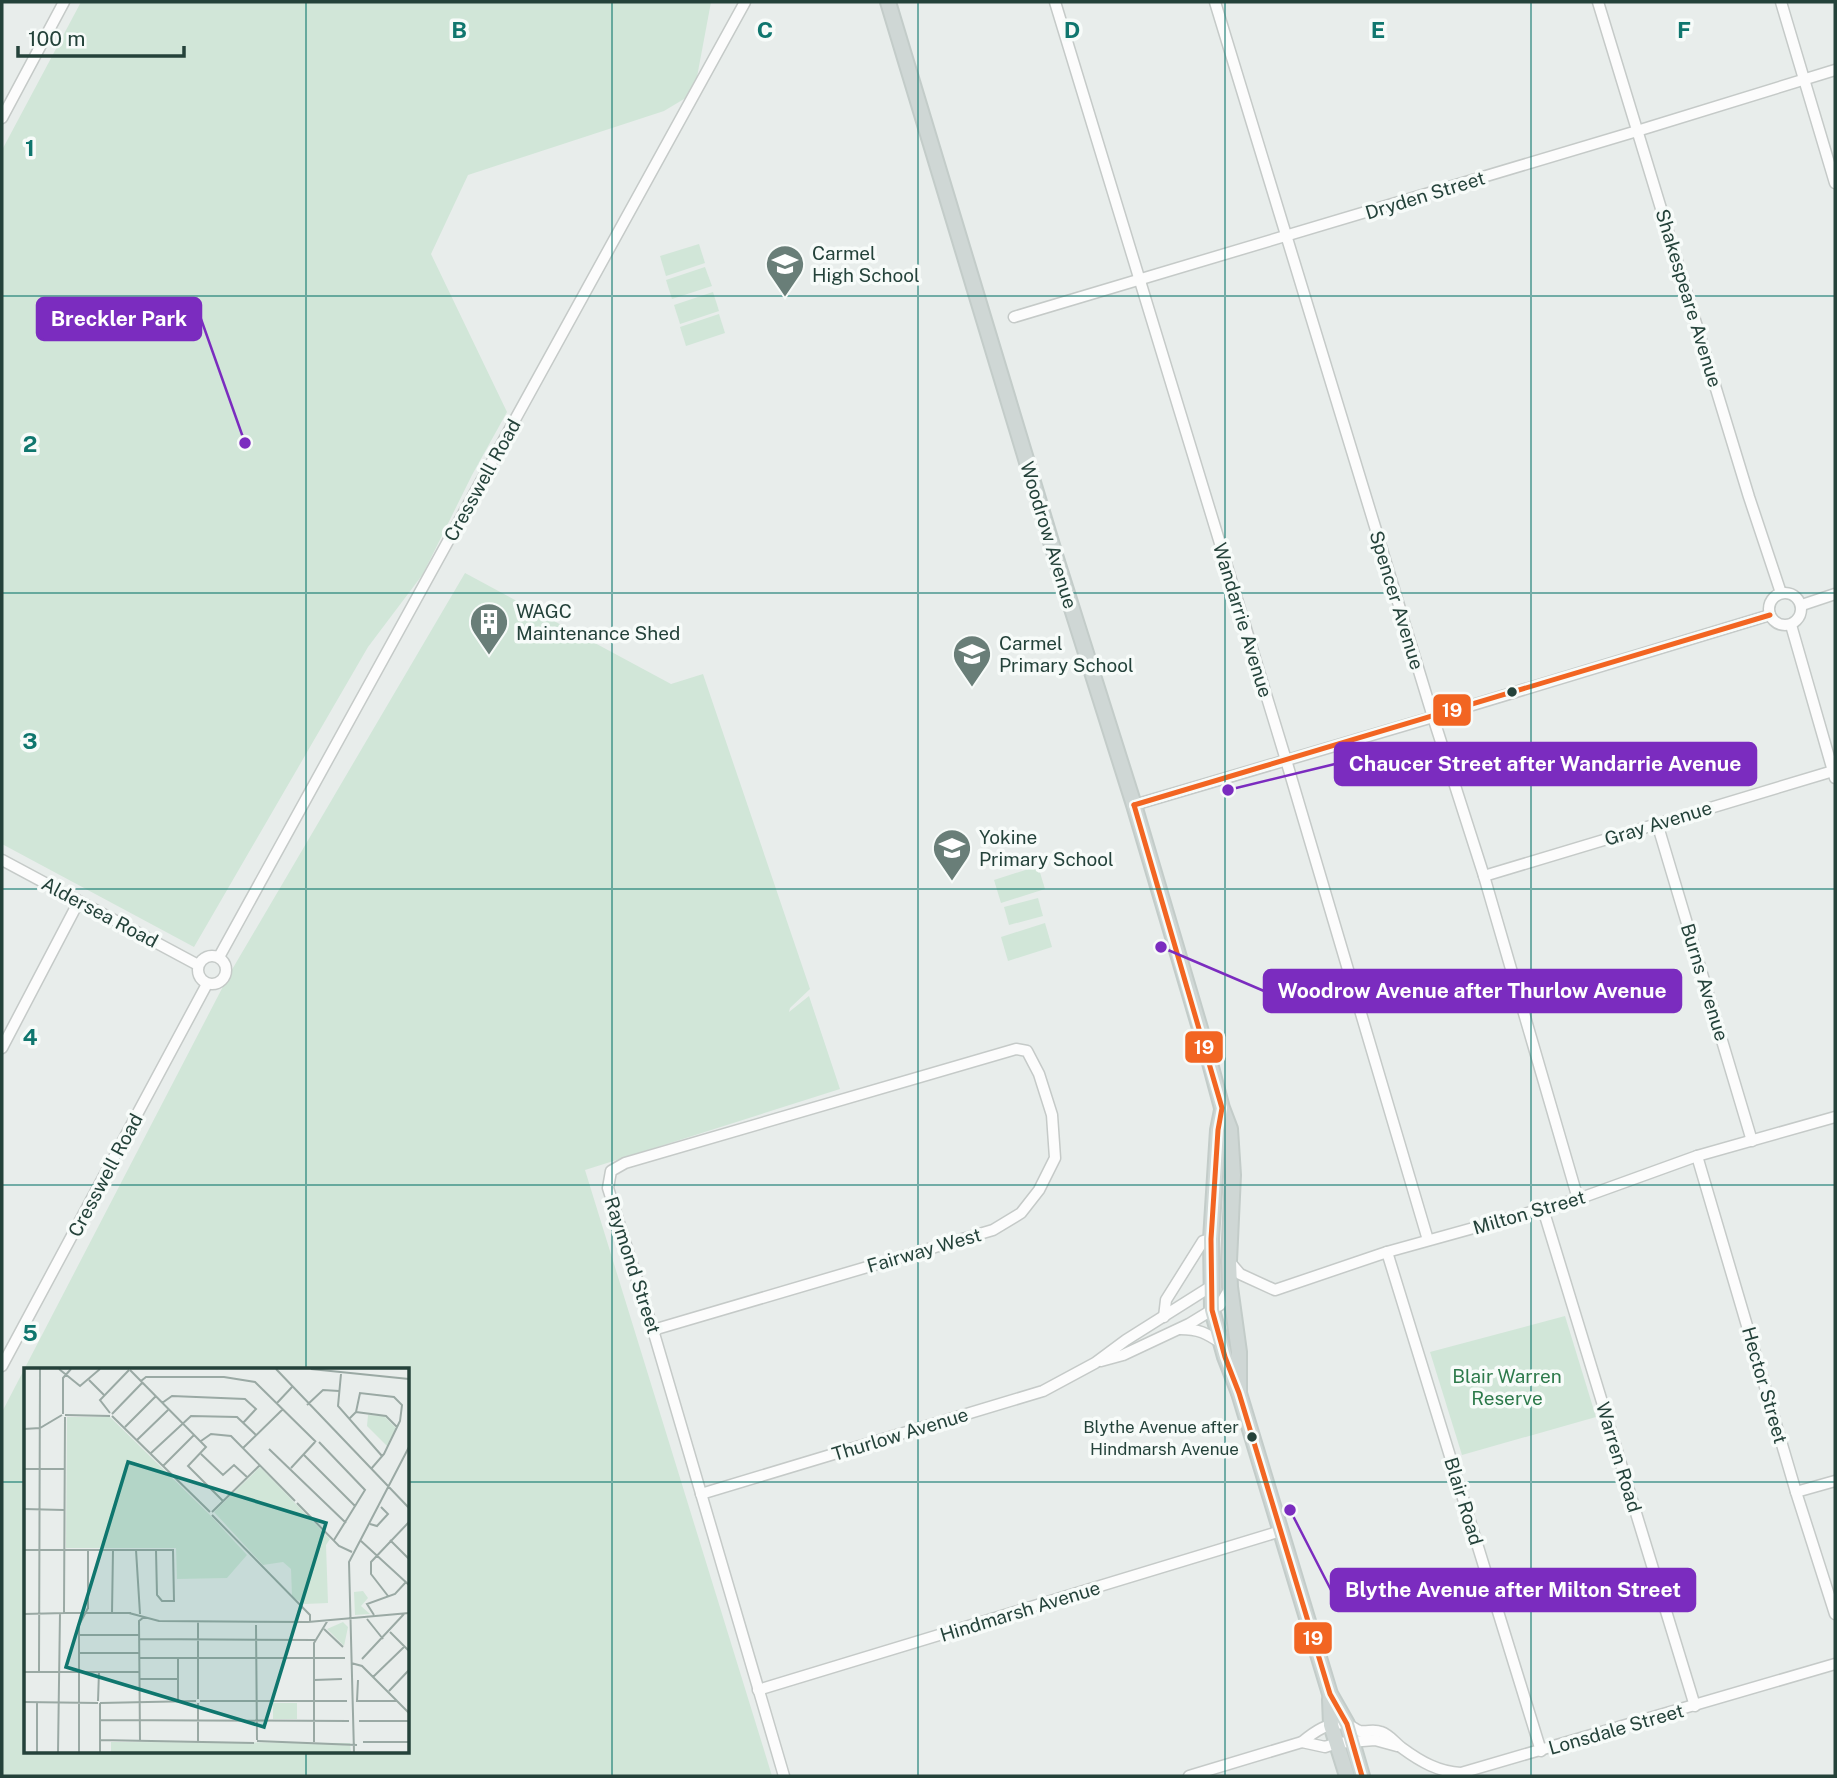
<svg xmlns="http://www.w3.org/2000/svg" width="1837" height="1778" viewBox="0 0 1837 1778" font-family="'Public Sans',sans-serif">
<rect width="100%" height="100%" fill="#e8edeb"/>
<!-- green -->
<g fill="#d1e6d8" fill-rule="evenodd">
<path d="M81,2H711L694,93L664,111L468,175L431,254L507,412L472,475L423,574L368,647L194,947L2,844V150Z"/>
<path d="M699,244L705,263L666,276L660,256Z"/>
<path d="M705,267L712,286L672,299L666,280Z"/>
<path d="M713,292L719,311L680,324L674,305Z"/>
<path d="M719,314L725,333L686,346L680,327Z"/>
<path d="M465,573L671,684L703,674L810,989L790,1008L789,1012L809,996L840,1089L585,1170L772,1776H2V1412L230,973ZM26,1370H408V1752H26Z"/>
<path d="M1038,866L1045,889L1001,903L994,880Z"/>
<path d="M1038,898L1043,916L1009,925L1004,907Z"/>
<path d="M1045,923L1052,947L1008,961L1001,937Z"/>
<path d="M1565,1316L1596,1417L1462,1455L1430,1352Z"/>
</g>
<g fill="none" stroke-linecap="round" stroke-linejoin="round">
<!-- street casing -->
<g stroke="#c5cac8" stroke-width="13">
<g id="street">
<path d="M1055,2L1286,760L1428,1240"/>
<path d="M1215,2L1433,717L1484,876L1578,1199"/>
<path d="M1598,2L1749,497L1781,593"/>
<path d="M1781,2L1835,183"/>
<path d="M2,118L64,2"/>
<path d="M1014,317L1637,131L1835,70"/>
<circle cx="1785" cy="609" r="16"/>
<path d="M1802,605L1835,594"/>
<path d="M1791,625L1835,778"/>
<path d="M1134,805L1433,717L1770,615"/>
<path d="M1657,823L1752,1141"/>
<path d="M2,860L198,965"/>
<path d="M1484,876L1833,771"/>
<circle cx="212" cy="970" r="14"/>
<path d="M219,957L745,2"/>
<path d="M2,1048L79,901"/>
<path d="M1697,1156L1796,1492L1835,1614"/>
<path d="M1543,1209L1695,1706"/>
<path d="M1387,1252L1541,1751"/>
<path d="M1229,1261L1240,1274L1275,1290L1387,1252L1578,1199L1697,1156L1835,1117"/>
<path d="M1164,1317L1166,1300L1203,1241L1211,1239"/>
<path d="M1180,1329C1199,1329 1206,1333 1221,1343"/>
<path d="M653,1330L993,1230L1021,1213L1039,1190L1055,1158L1052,1115L1039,1074L1027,1051L1016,1049L625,1163L611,1171L608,1188L653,1330L784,1776"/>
<path d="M1101,1361L1123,1355L1189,1324L1220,1305L1230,1288"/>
<path d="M2,1366L207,984"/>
<path d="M1796,1492L1835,1481"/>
<path d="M701,1494L1043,1391L1095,1363L1126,1340L1210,1287"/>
<path d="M758,1690L1281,1531"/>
<path d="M1302,1742L1325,1747L1337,1743L1375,1740L1397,1746"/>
<path d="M1189,1776L1302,1742C1314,1732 1329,1721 1346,1724C1351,1725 1355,1730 1360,1731C1368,1732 1374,1729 1381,1732C1390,1735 1395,1743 1402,1748C1421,1762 1439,1772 1461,1773L1835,1664"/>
</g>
</g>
<!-- primary casing -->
<g stroke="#c3ccc9" stroke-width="18">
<g id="primary">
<path d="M888,2L1055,555L1134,805L1207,1052L1222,1108L1230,1129L1233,1175L1229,1261L1230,1287L1239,1352V1393"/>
<path d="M1222,1110L1218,1130L1211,1239L1212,1310L1225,1357L1239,1393L1330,1694L1347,1724L1362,1776"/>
<path d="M1330,1699L1331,1725L1347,1776"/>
</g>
</g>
<!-- street -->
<use href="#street" stroke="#fcfcfc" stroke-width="10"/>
<!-- primary -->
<use href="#primary" stroke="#cfd7d5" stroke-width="14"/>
<!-- bus-1 casing -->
<g stroke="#f7fbf9" stroke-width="10">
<g id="bus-1">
<path d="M1134,805L1222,1108L1218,1130L1211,1239L1212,1310L1225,1357L1239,1393L1330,1694L1347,1724L1362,1776"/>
<path d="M1134,805L1770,615"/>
</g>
</g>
<!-- bus-1 -->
<use href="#bus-1" stroke="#f26522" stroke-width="5"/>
</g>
<!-- grid -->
<path fill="none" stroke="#0f766e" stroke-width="2" stroke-opacity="0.55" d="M306,2V1370M612,2V1776M918,2V1776M1225,2V1776M1531,2V1776M2,296H1835M2,593H1835M2,889H1835M2,1185H1835M2,1482H26M408,1482H1835M306,1752V1776"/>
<!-- icons -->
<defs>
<g id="school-pin" transform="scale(2.0125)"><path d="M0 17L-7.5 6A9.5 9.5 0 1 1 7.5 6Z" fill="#697e78" stroke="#f7fbf9"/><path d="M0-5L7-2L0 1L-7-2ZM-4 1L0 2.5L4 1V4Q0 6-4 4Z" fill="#fff"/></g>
<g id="building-pin" transform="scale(2.0125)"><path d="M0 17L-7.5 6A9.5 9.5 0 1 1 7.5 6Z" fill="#697e78" stroke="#f7fbf9"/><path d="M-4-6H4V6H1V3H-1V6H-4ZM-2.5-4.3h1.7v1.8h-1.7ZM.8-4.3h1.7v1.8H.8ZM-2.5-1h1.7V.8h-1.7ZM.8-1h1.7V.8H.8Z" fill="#fff"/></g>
</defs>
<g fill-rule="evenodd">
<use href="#school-pin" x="785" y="264"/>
<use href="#building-pin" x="489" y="622"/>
<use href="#school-pin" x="972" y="654"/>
<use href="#school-pin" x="952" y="848"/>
</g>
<!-- markers -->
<g fill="#24423a" stroke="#f7fbf9" stroke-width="2.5">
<circle cx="1512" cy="692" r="6"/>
<circle cx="1252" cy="1437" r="6"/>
</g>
<g text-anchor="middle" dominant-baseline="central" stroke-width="7" stroke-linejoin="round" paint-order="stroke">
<!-- bus labels -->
<g font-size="17" fill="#24423a" stroke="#f7fbf9" text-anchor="end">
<text x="1239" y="1427">Blythe Avenue after<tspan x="1239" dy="22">Hindmarsh Avenue</tspan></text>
</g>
<!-- street labels -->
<g font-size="19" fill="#24423a" stroke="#f7fbf9">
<text transform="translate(1425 195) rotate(-17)">Dryden Street</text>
<text transform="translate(1689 298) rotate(73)">Shakespeare Avenue</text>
<text transform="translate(482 480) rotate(-61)">Cresswell Road</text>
<text transform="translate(1049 535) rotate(73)">Woodrow Avenue</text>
<text transform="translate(1397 600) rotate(73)">Spencer Avenue</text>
<text transform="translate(1243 620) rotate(73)">Wandarrie Avenue</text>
<text transform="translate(1658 823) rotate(-17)">Gray Avenue</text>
<text transform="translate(100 912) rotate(28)">Aldersea Road</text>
<text transform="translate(1705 982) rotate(73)">Burns Avenue</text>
<text transform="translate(105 1175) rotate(-62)">Cresswell Road</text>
<text transform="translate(1529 1212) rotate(-16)">Milton Street</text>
<text transform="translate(924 1250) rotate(-16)">Fairway West</text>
<text transform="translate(633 1265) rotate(72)">Raymond Street</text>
<text transform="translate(1765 1385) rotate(74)">Hector Street</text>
<text transform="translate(900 1434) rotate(-17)">Thurlow Avenue</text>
<text transform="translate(1619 1457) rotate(73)">Warren Road</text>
<text transform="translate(1464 1501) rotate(73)">Blair Road</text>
<text transform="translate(1020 1611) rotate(-17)">Hindmarsh Avenue</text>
<text transform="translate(1616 1729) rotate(-16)">Lonsdale Street</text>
</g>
<!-- poi labels -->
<g font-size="19" fill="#24423a" stroke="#f7fbf9" text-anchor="start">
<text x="812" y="253">Carmel<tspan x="812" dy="22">High School</tspan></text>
<text x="516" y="611">WAGC<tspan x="516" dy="22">Maintenance Shed</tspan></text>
<text x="999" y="643">Carmel<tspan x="999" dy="22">Primary School</tspan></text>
<text x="979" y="837">Yokine<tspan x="979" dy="22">Primary School</tspan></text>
</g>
<!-- park labels -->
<g font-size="19" fill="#2d7a4b" stroke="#f7fbf9">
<text x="1507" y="1376">Blair Warren<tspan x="1507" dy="22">Reserve</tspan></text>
</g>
</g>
<!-- overview -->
<g transform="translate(24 1368)">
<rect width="385" height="385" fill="#e8edeb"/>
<path d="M344,47L360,48L372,60L363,78L343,58ZM43,49H86L186,147L223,187L203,210L153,211L152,180H42ZM236,99L306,171L302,177L304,235L281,236L268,229L267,201L259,194L239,197L190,144ZM339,223L344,230L337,238L346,246L331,247L330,224ZM319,254L324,259L320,278L303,261ZM249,335H273V351H249ZM87,374L326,375L327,384H87Z" fill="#d1e6d8"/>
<path fill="none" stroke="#9aa9a4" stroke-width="2" d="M35,1L56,18L76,1M252,1L385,140M287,1L385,11M106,2L182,79L164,98L199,133M317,6L314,38L358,88M65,12L80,27M117,13L122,9H200L231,14L292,74M138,35L148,28L221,31L232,41L219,55M253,35L268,19M283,37L299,22L315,23M332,44L362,48L373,59M86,45L76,32L105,2M39,46V10L47,1M88,46L118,15M41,47L86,48M88,48L186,144M326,50L332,44L336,25L370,29L378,37L376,53L360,86L347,101M101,59L132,28M0,61L16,60L38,47M113,72L144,42M177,73L187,66L207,68L271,133M295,74L341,122L310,172M219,80L259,41M245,81L322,155M127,85L167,48L213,49L232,67M177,86L199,107L210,97L223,109M280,87L331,138M139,98L170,67M267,100L291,74M0,101H40M273,135L315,178L328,184M0,141L40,142M188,144L236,97M188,147L286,247V254M346,156L353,158L364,146L357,139M366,172L385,191M337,173L385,217M0,182H149L150,233H138L133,227L132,182M64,182V241M112,182L116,246M364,228L347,206V194L385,154M40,245L41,49M40,245H107M88,245L89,182M105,245L135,253L284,254L385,245M0,246L41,245M350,247L343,236L371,226L382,214M343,251L359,271M232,257L233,372M300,261L319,279M366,264L385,283M55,267H116M116,271L291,272M55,285H115M115,290H321M338,291L380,246M327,295L338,298L385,345M0,304H116M15,304L16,1M349,309L380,279M116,311H154M290,312L318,311M334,312L333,333H372M365,323L385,302M174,331V254M74,333L75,304M154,333V290M176,333H323M0,334L74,335M13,334V384M76,335L172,333M76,335V384M174,335V373M76,352L325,353M335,353H385M76,372L230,375M116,373L115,253L120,249M233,373L333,377M290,374V275L304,252M339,374H385M34,384L36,245M55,384V257L64,240M330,384L325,194L385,79"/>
<path fill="#0f766e" fill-opacity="0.15" stroke="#0f766e" stroke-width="3.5" d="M104,94L302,155L240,359L42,299Z"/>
<rect width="385" height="385" fill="none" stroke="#24423a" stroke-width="3.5"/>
</g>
<g font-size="23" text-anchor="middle" font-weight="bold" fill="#0f766e" stroke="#f7fbf9" stroke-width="7" stroke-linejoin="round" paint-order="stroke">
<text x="459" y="38">B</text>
<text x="765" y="38">C</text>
<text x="1072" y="38">D</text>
<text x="1378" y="38">E</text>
<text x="1684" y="38">F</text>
<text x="30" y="156">1</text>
<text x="30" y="452">2</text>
<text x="30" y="749">3</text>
<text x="30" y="1045">4</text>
<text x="30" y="1341">5</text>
</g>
<!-- callouts -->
<path fill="none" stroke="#7b2cbf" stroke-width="2.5" d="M245 443L201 319M1228 790L1335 764M1161 947L1264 991M1290 1510L1331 1590"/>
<g fill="#7b2cbf" stroke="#f7fbf9" stroke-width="2.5">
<circle cx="245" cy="443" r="7"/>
<circle cx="1228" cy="790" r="7"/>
<circle cx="1161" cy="947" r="7"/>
<circle cx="1290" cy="1510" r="7"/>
</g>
<g fill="#7b2cbf" stroke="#7b2cbf" stroke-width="2.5">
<rect x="37" y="298" width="164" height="42" rx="7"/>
<rect x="1335" y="743" width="421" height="42" rx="7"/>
<rect x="1264" y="970" width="417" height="42" rx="7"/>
<rect x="1331" y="1569" width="364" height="42" rx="7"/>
</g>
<g font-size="21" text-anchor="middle" font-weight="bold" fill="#fff">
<text x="119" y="326">Breckler Park</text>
<text x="1545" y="771">Chaucer Street after Wandarrie Avenue</text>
<text x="1472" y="998">Woodrow Avenue after Thurlow Avenue</text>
<text x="1513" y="1597">Blythe Avenue after Milton Street</text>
</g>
<g stroke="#f7fbf9" stroke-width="2.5">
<rect x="1432" y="693" width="40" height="34" rx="7" fill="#f26522"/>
<rect x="1184" y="1030" width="40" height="34" rx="7" fill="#f26522"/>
<rect x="1293" y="1621" width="40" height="34" rx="7" fill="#f26522"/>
</g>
<g font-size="19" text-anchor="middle" font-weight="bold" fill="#fff">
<text x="1452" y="717">19</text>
<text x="1204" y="1054">19</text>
<text x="1313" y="1645">19</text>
</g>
<!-- border -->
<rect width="1837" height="1778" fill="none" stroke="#24423a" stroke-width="7"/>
<!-- scale -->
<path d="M18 46v10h166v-10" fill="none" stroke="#24423a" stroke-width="3.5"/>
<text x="28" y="46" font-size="21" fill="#24423a" stroke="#f7fbf9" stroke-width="5" paint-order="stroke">100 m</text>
</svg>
